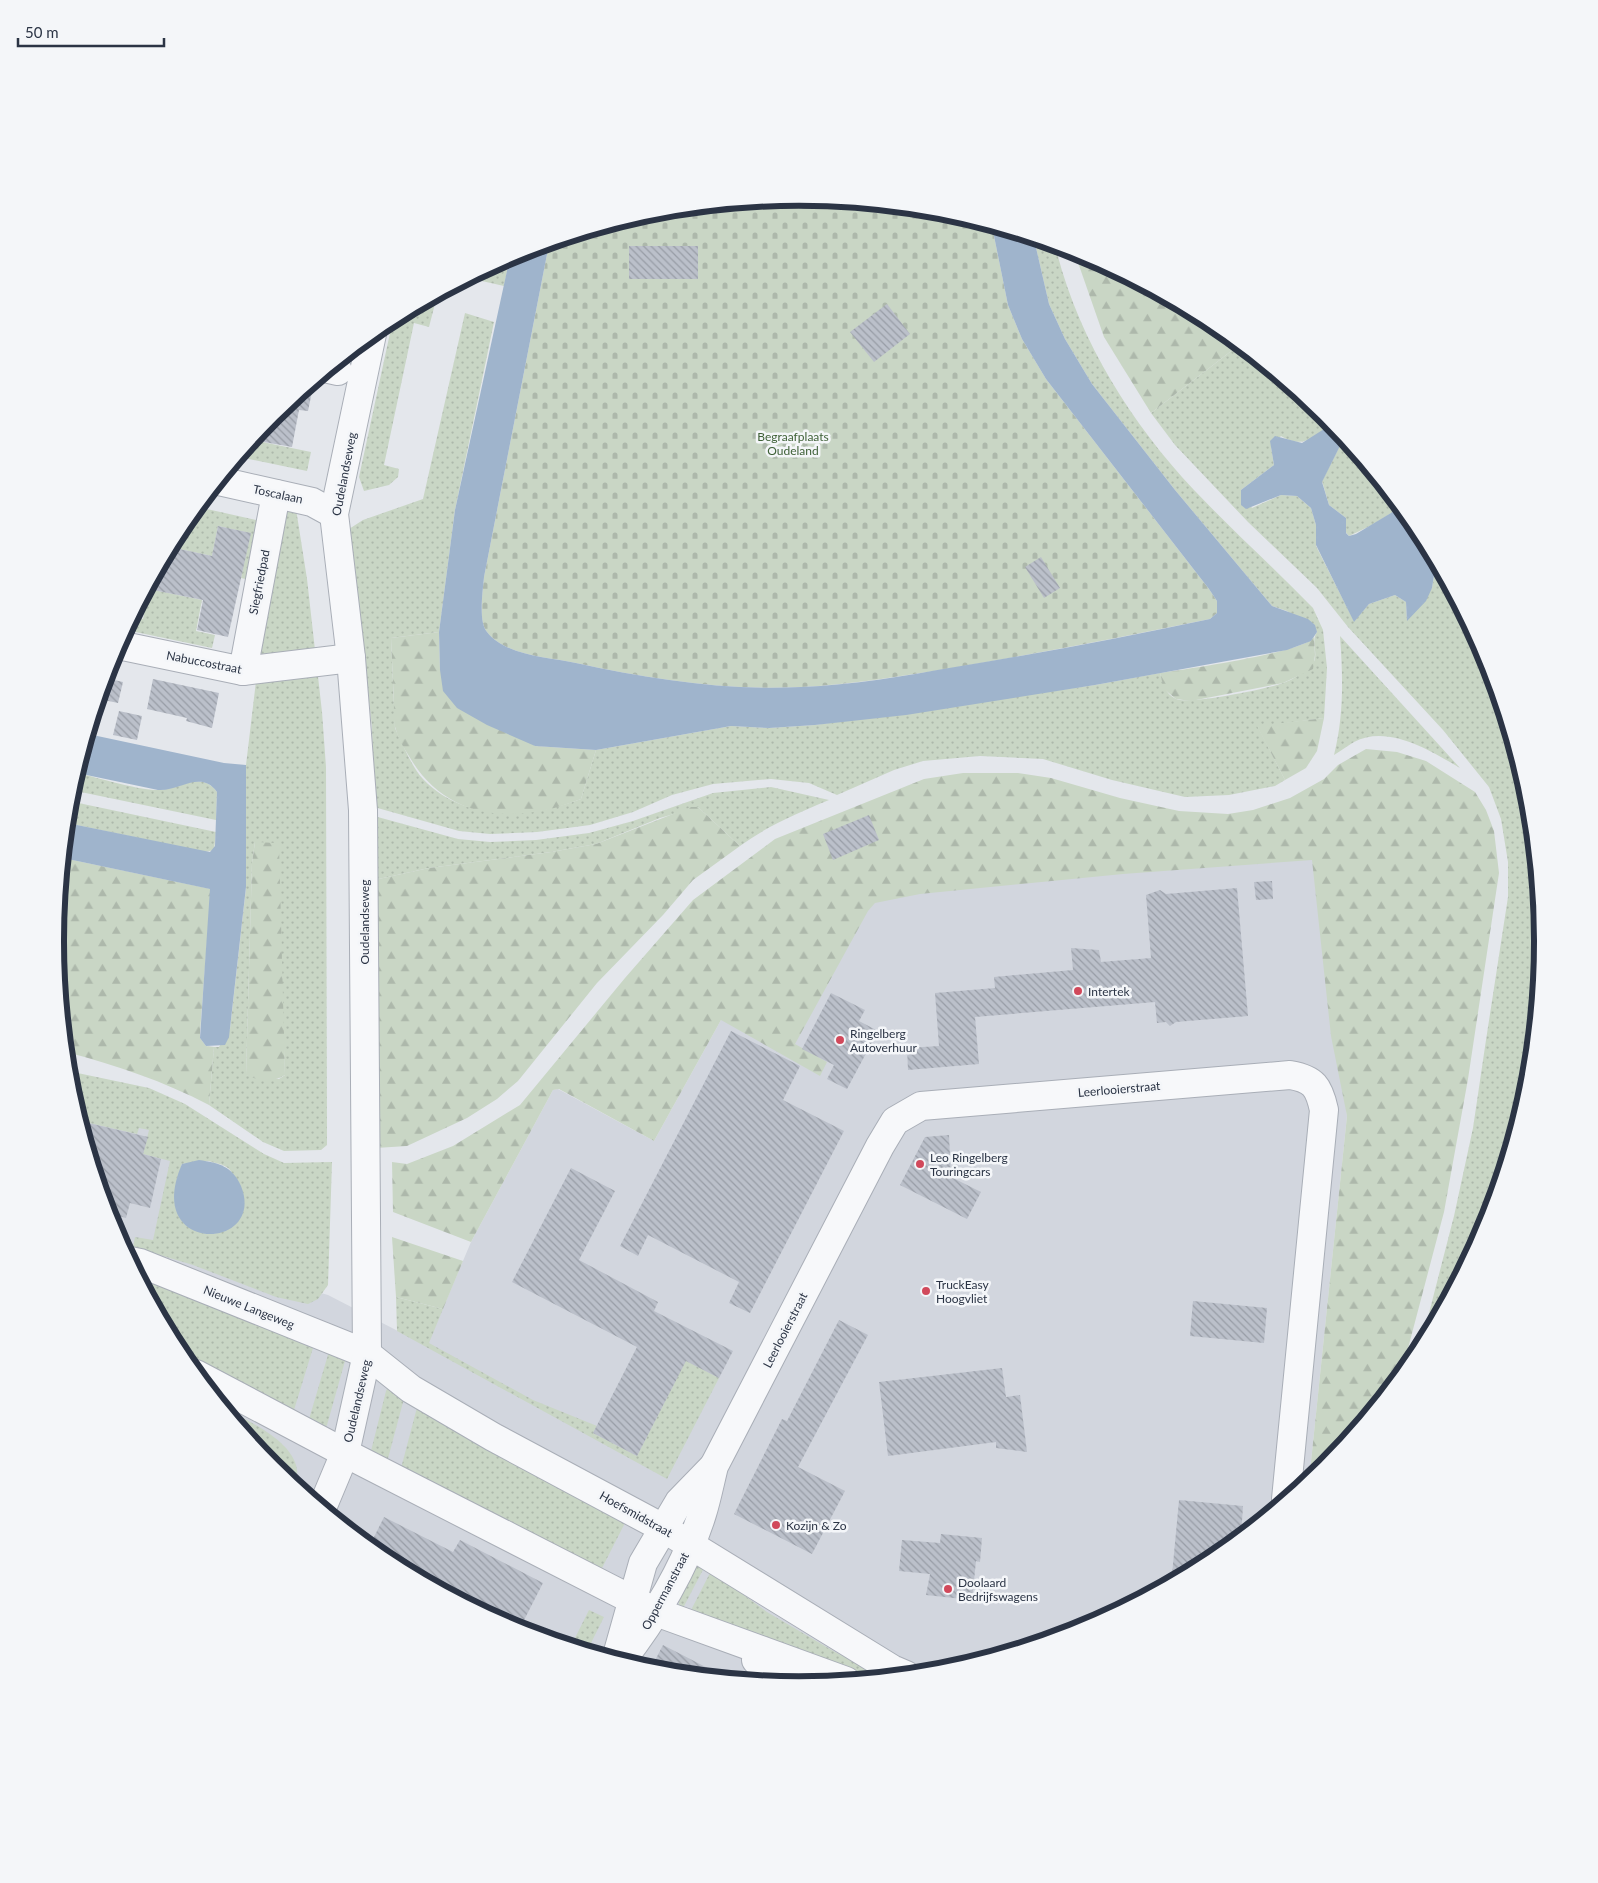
<svg xmlns="http://www.w3.org/2000/svg" width="1598" height="1883" viewBox="0 0 1598 1883" font-family="Lato,sans-serif">
<defs>
<pattern id="grass-dots" width="8" height="8" patternUnits="userSpaceOnUse" patternTransform="scale(1.25)"><rect width="8" height="8" fill="#c9d6c5"/><path d="M2 2h.1M6 6h.1" fill="none" stroke="#adb8ab" stroke-width="1.8" stroke-linecap="round"/></pattern>
<pattern id="forest-firs" width="22" height="20" patternUnits="userSpaceOnUse" patternTransform="scale(1.25)"><rect width="22" height="20" fill="#c9d6c5"/><path d="M5 1l3.5 6h-7zM16 11l3.5 6h-7z" fill="#adb8ab"/></pattern>
<pattern id="cemetery-stones" width="16" height="16" patternUnits="userSpaceOnUse" patternTransform="scale(1.25)"><rect width="16" height="16" fill="#c9d6c5"/><path d="M2 7V4a2 2 0 0 1 4 0v3zM10 15v-3a2 2 0 0 1 4 0v3z" fill="#adb8ab"/></pattern>
<pattern id="building-back-hatch" width="6" height="6" patternUnits="userSpaceOnUse" patternTransform="scale(1.25)"><rect width="6" height="6" fill="#bbc0ca"/><path d="M-1 5l2 2M0 0l6 6M5-1l2 2" fill="none" stroke="#989da6"/></pattern>
</defs>
<rect width="100%" height="100%" fill="#e4e7ec"/>
<!-- built -->
<path fill="#d2d6de" d="M1314,858L1347,1116L1309,1481L1212,1560L1083,1629L944,1671L799,1685L654,1671L514,1629L385,1560L273,1467L180,1355L112,1226L71,1093L150,1119L181,1148L160,1248L328,1295L427,1346L471,1242L553,1090L558,1089L654,1141L721,1020L867,901L970,881Z"/>
<!-- grass -->
<g fill="url(#grass-dots)" fill-rule="evenodd">
<path d="M1034,239L1055,245C1077,337 1130,422 1194,490C1233,531 1274,568 1313,608L1323,630L1327,668L1324,718L1258,727L1285,780L1275,786L1229,795L1185,797L1112,780L1043,759L980,756L923,761L894,770L837,795L809,783L771,779L713,784L672,795L633,812L590,825L537,832L490,834L459,831L374,807L372,727L349,529L363,520L423,499L465,313L494,322L455,510L439,632L391,638L395,728L398,735C405,749 412,767 423,779C464,822 529,819 581,799L596,750L731,726L769,728L815,725L1095,685L1160,673C1163,683 1165,694 1176,699C1188,705 1267,689 1283,683C1290,681 1307,671 1312,665C1320,655 1310,642 1317,632L1287,611L1272,606L1175,490L1092,384L1065,339L1049,304Z"/>
<path d="M510,257L504,286L473,279V276Z"/>
<path d="M437,296L429,327L414,323L384,465L399,469L398,477L389,485L364,491L359,477L393,319Z"/>
<path d="M1239,345L1325,416L1332,424C1312,438 1304,449 1281,436L1271,447L1274,465L1241,490L1252,508L1281,495L1297,496L1311,508L1316,525V546L1354,621L1369,604L1395,595L1406,602L1407,620L1432,588L1436,563L1486,657L1529,797L1543,942L1529,1087L1486,1226L1419,1352L1454,1216L1473,1128L1486,1040L1508,897V862L1501,819L1489,787L1443,730L1348,627L1317,588L1248,522L1175,445L1151,413Z"/>
<path d="M1344,438L1401,507L1372,525L1349,536L1344,530L1346,518L1329,505L1322,481Z"/>
<path d="M253,440L311,452L307,471L239,457Z"/>
<path d="M277,505L296,509L307,579L322,712L326,767L327,1145L321,1150L284,1151L263,1142L209,1105L214,1047H219L230,1029L246,888V765ZM255,842L284,1049L285,1075L279,1079L246,1075L252,863Z"/>
<path d="M198,507L265,522L254,581L241,578L250,533L218,526L212,556L170,547L181,528Z"/>
<path d="M149,589L202,600L196,631L215,635L212,648L126,630L133,617L143,619Z"/>
<path d="M1340,636L1460,768C1431,751 1388,724 1354,742C1347,746 1341,751 1334,755C1344,715 1343,677 1340,636Z"/>
<path d="M77,773C100,778 133,789 156,790C178,791 201,769 217,792L216,820L71,790Z"/>
<path d="M771,787L829,800C798,813 767,826 740,846L698,807L660,818L596,844L551,852L429,868L374,880V816L458,839L490,842L536,840L589,833L633,821L713,793Z"/>
<path d="M69,801L216,832L214,850L205,852L67,823Z"/>
<path d="M68,1071L149,1088L185,1104L264,1154L284,1163L332,1162L328,1285L318,1299L308,1304L276,1297L193,1265L133,1247L135,1237L153,1240L170,1161L143,1154L149,1130L139,1128L137,1134L80,1121L69,1086ZM209,1161C214,1163 223,1164 228,1168C231,1170 234,1177 236,1181C255,1209 237,1234 206,1234L175,1190L182,1164Z"/>
<path d="M138,1275L313,1348L294,1410L287,1408L286,1414L185,1360Z"/>
<path d="M396,1297L443,1309L429,1343L533,1400L597,1426L593,1433L637,1456L676,1380L664,1349L719,1378L667,1479L397,1331Z"/>
<path d="M330,1348L343,1358L345,1361L327,1425L324,1429L307,1426Z"/>
<path d="M388,1387L406,1391L386,1466L371,1451L386,1391Z"/>
<path d="M419,1400L628,1517L598,1576L400,1472Z"/>
<path d="M224,1408C246,1420 288,1438 296,1465C298,1472 297,1481 298,1488L273,1467L255,1446L258,1440L254,1435L239,1427Z"/>
<path d="M701,1564L705,1566L682,1610L679,1607C677,1595 690,1569 701,1564Z"/>
<path d="M711,1571L767,1612L835,1652L885,1677L866,1679L689,1614Z"/>
<path d="M589,1610L604,1617L587,1651L571,1646Z"/>
</g>
<!-- forest -->
<g fill="url(#forest-firs)">
<path d="M1074,251L1084,254L1213,323L1239,345L1151,413L1104,337Z"/>
<path d="M439,632L440,670L535,746L596,750L581,799C519,824 450,822 412,761C406,751 399,741 396,730C393,722 394,712 394,703C393,682 392,660 391,638Z"/>
<path d="M1314,637L1315,655L1313,669L1283,683L1191,701L1176,699L1164,689L1160,673C1186,669 1303,653 1314,637Z"/>
<path d="M1324,718L1317,751L1306,768L1285,780L1257,726Z"/>
<path d="M1366,749L1397,752L1426,761L1475,792L1486,810L1494,831L1499,873L1468,1079L1444,1212L1401,1375L1325,1468L1309,1481L1347,1116L1331,1036L1312,860L1123,874L920,894L875,903L868,911L795,1044L827,1062L820,1076L721,1020L654,1141L559,1089L553,1090L471,1242L393,1212L392,1162L407,1164L453,1146L520,1105L625,978L693,900L775,839L924,779L963,773H1018L1051,778L1120,798L1179,811L1228,814L1253,810L1290,798L1324,779L1338,765Z"/>
<path d="M691,807H698L740,846L693,880L663,915L597,983L518,1081L497,1099L467,1118L407,1146L376,1148L374,880L429,868L551,852L596,844Z"/>
<path d="M255,842L276,843L279,846L285,1075C272,1083 259,1081 246,1075L252,863Z"/>
<path d="M63,858L211,889L200,1032V1038L206,1046L214,1047L209,1105C163,1081 116,1065 66,1052L55,941Z"/>
<path d="M392,1237L463,1261L443,1309L396,1297Z"/>
</g>
<!-- cemetery -->
<path fill="url(#cemetery-stones)" d="M799,198L944,212L992,226L1008,305L1022,339L1046,379L1209,589L1217,601V613L1210,619C1123,637 1035,654 947,669C899,676 850,685 801,687C725,691 650,679 576,663C548,657 506,656 487,632C478,622 483,590 484,577L549,244L654,212Z"/>
<!-- water -->
<g fill="#9fb4cc">
<path d="M992,226L1034,239L1049,304L1065,339L1092,384L1175,490L1272,606L1308,619L1315,625L1317,632L1311,641L1287,650L1095,685L906,715L815,725L769,728L731,726L596,750L535,746L487,725L457,708L443,691L440,670L439,632L455,510L510,257L549,244L484,577C483,590 478,622 487,632C506,656 548,657 576,663C650,679 725,691 801,687C853,685 904,676 955,667C1041,653 1126,637 1210,619L1217,613V601L1209,589L1046,379L1022,339L1008,305Z"/>
<path d="M1332,424L1344,438L1322,482L1329,505L1346,518V533L1349,536L1356,534L1401,507L1418,528L1436,563L1432,588L1426,601L1407,621L1406,602L1395,595L1369,604L1354,622L1316,545V525L1311,508L1297,496L1281,495L1246,509L1241,505V490L1274,465L1270,441L1275,436L1302,443Z"/>
<path d="M88,734L224,763L246,765V887L229,1037L225,1045L206,1046L200,1038L210,889L63,858L67,823L210,852L215,846L217,792C201,769 178,792 158,790L77,773Z"/>
<path d="M199,1160C219,1163 232,1166 241,1186C267,1251 142,1256 182,1164Z"/>
</g>
<!-- building -->
<g fill="url(#building-back-hatch)">
<rect x="629" y="246" width="69" height="33"/>
<path d="M887,304L910,334L874,362L850,332Z"/>
<path d="M314,382L308,411L299,410L292,447L253,440L273,415Z"/>
<path d="M218,526L251,533L228,637L197,630L203,600L148,589L170,547L212,556Z"/>
<path d="M1041,557L1060,588L1044,598L1025,567Z"/>
<path d="M105,678L123,682L118,703L99,699Z"/>
<path d="M153,679L219,693L212,728L186,721L187,718L147,709Z"/>
<path d="M119,711L142,716L137,740L113,735Z"/>
<path d="M869,815L879,840L833,860L823,834Z"/>
<path d="M1272,881L1273,899L1256,900L1254,882Z"/>
<path d="M1237,888L1248,1016L1176,1022L1170,1026L1166,1022L1157,1023L1155,1002L975,1017L979,1064L908,1070L907,1048L939,1046L935,993L995,988L994,977L1073,970L1071,948L1099,950L1101,962L1151,958L1146,895L1160,890L1166,894Z"/>
<path d="M831,993L865,1010L859,1021L878,1031L847,1089L827,1079L834,1065L802,1049Z"/>
<path d="M731,1031L800,1066L783,1100L844,1131L750,1313L729,1303L739,1282L648,1235L638,1256L620,1246Z"/>
<path d="M80,1121L148,1137L143,1154L161,1159L150,1208L130,1203L126,1218L108,1213Z"/>
<path d="M949,1135L951,1177L981,1192L967,1219L900,1185L925,1137Z"/>
<path d="M571,1168L615,1191L579,1260L658,1302L654,1311L733,1351L719,1378L686,1361L637,1456L593,1433L637,1347L512,1282Z"/>
<path d="M1193,1301L1267,1308L1264,1343L1190,1336Z"/>
<path d="M839,1320L868,1335L798,1467L845,1491L812,1554L734,1514L782,1419L787,1421Z"/>
<path d="M1002,1368L1006,1397L1020,1395L1027,1452L996,1448V1442L888,1456L879,1382Z"/>
<path d="M1179,1500L1243,1506L1241,1537L1212,1560L1183,1576L1172,1575Z"/>
<path d="M384,1517L453,1552L460,1540L543,1583L519,1630L385,1560L369,1547Z"/>
<path d="M941,1534L982,1538L980,1562L976,1561L972,1600L926,1595L930,1574L899,1571L902,1540L940,1543Z"/>
<path d="M663,1645L725,1677L724,1678L650,1670Z"/>
</g>
<g fill="none" stroke-linecap="round" stroke-linejoin="round">
<!-- minor casing -->
<g stroke="#a9aeb7" stroke-width="30">
<g id="minor">
<path d="M329,369L338,371"/>
<path d="M219,481L312,502L334,514"/>
<path d="M118,645L243,671L351,658"/>
<path d="M243,671L276,494"/>
<path d="M130,1261L140,1263L367,1354L411,1389L493,1437L663,1528L892,1669L906,1675"/>
<path d="M196,1374L345,1453L656,1612L846,1681"/>
<path d="M322,1508L345,1453L367,1354L363,810L351,658L334,514L372,334"/>
<path d="M616,1659L643,1563L679,1502L713,1467"/>
<path d="M756,1660L763,1668L795,1685"/>
<path d="M621,1661C654,1619 686,1566 702,1514C707,1498 710,1482 714,1466L880,1146L895,1121L921,1106L1290,1075C1314,1079 1319,1087 1324,1110L1286,1499"/>
</g>
</g>
<!-- minor -->
<use href="#minor" stroke="#f7f8fa" stroke-width="28"/>
</g>
<!-- markers -->
<g fill="#d1495b" stroke="#f4f6f9" stroke-width="2">
<circle cx="1078" cy="991" r="5"/>
<circle cx="840" cy="1040" r="5"/>
<circle cx="920" cy="1164" r="5"/>
<circle cx="926" cy="1291" r="5"/>
<circle cx="776" cy="1525" r="5"/>
<circle cx="948" cy="1589" r="5"/>
</g>
<g text-anchor="middle" dominant-baseline="central" stroke-width="5" stroke-linejoin="round" paint-order="stroke">
<!-- park labels -->
<g font-size="12" fill="#3f6138" stroke="#f4f6f9">
<text x="793" y="436">Begraafplaats<tspan x="793" dy="14">Oudeland</tspan></text>
</g>
<!-- street labels -->
<g font-size="12" fill="#2b3445" stroke="#f4f6f9">
<text transform="translate(344 474) rotate(-79)">Oudelandseweg</text>
<text transform="translate(278 494) rotate(12)">Toscalaan</text>
<text transform="translate(259 582) rotate(-79)">Siegfriedpad</text>
<text transform="translate(204 662) rotate(11)">Nabuccostraat</text>
<text transform="translate(364 922) rotate(-90)">Oudelandseweg</text>
<text transform="translate(1119 1089) rotate(-5)">Leerlooierstraat</text>
<text transform="translate(249 1307) rotate(22)">Nieuwe Langeweg</text>
<text transform="translate(785 1330) rotate(-63)">Leerlooierstraat</text>
<text transform="translate(357 1401) rotate(-77)">Oudelandseweg</text>
<text transform="translate(636 1514) rotate(29)">Hoefsmidstraat</text>
<text transform="translate(665 1591) rotate(-62)">Oppermanstraat</text>
</g>
<!-- poi labels -->
<g font-size="12" fill="#2b3445" stroke="#f4f6f9" text-anchor="start">
<text x="1088" y="991">Intertek</text>
<text x="850" y="1033">Ringelberg<tspan x="850" dy="14">Autoverhuur</tspan></text>
<text x="930" y="1157">Leo Ringelberg<tspan x="930" dy="14">Touringcars</tspan></text>
<text x="936" y="1284">TruckEasy<tspan x="936" dy="14">Hoogvliet</tspan></text>
<text x="786" y="1525">Kozijn &amp; Zo</text>
<text x="958" y="1582">Doolaard<tspan x="958" dy="14">Bedrijfswagens</tspan></text>
</g>
</g>
<!-- crop -->
<path d="M0 0H1598V1883H0ZM64 941a735 735 0 1 1 1470 0a735 735 0 1 1-1470 0Z" fill="#f4f6f9" fill-rule="evenodd"/>
<path fill="none" stroke="#2b3445" stroke-width="6" d="M64 941a735 735 0 1 1 1470 0a735 735 0 1 1-1470 0Z"/>
<!-- scale -->
<path d="M18 38v8h146v-8" fill="none" stroke="#2b3445" stroke-width="2.5"/>
<text x="25" y="38" font-size="15" fill="#2b3445" stroke="#f4f6f9" stroke-width="4" paint-order="stroke">50 m</text>
</svg>
